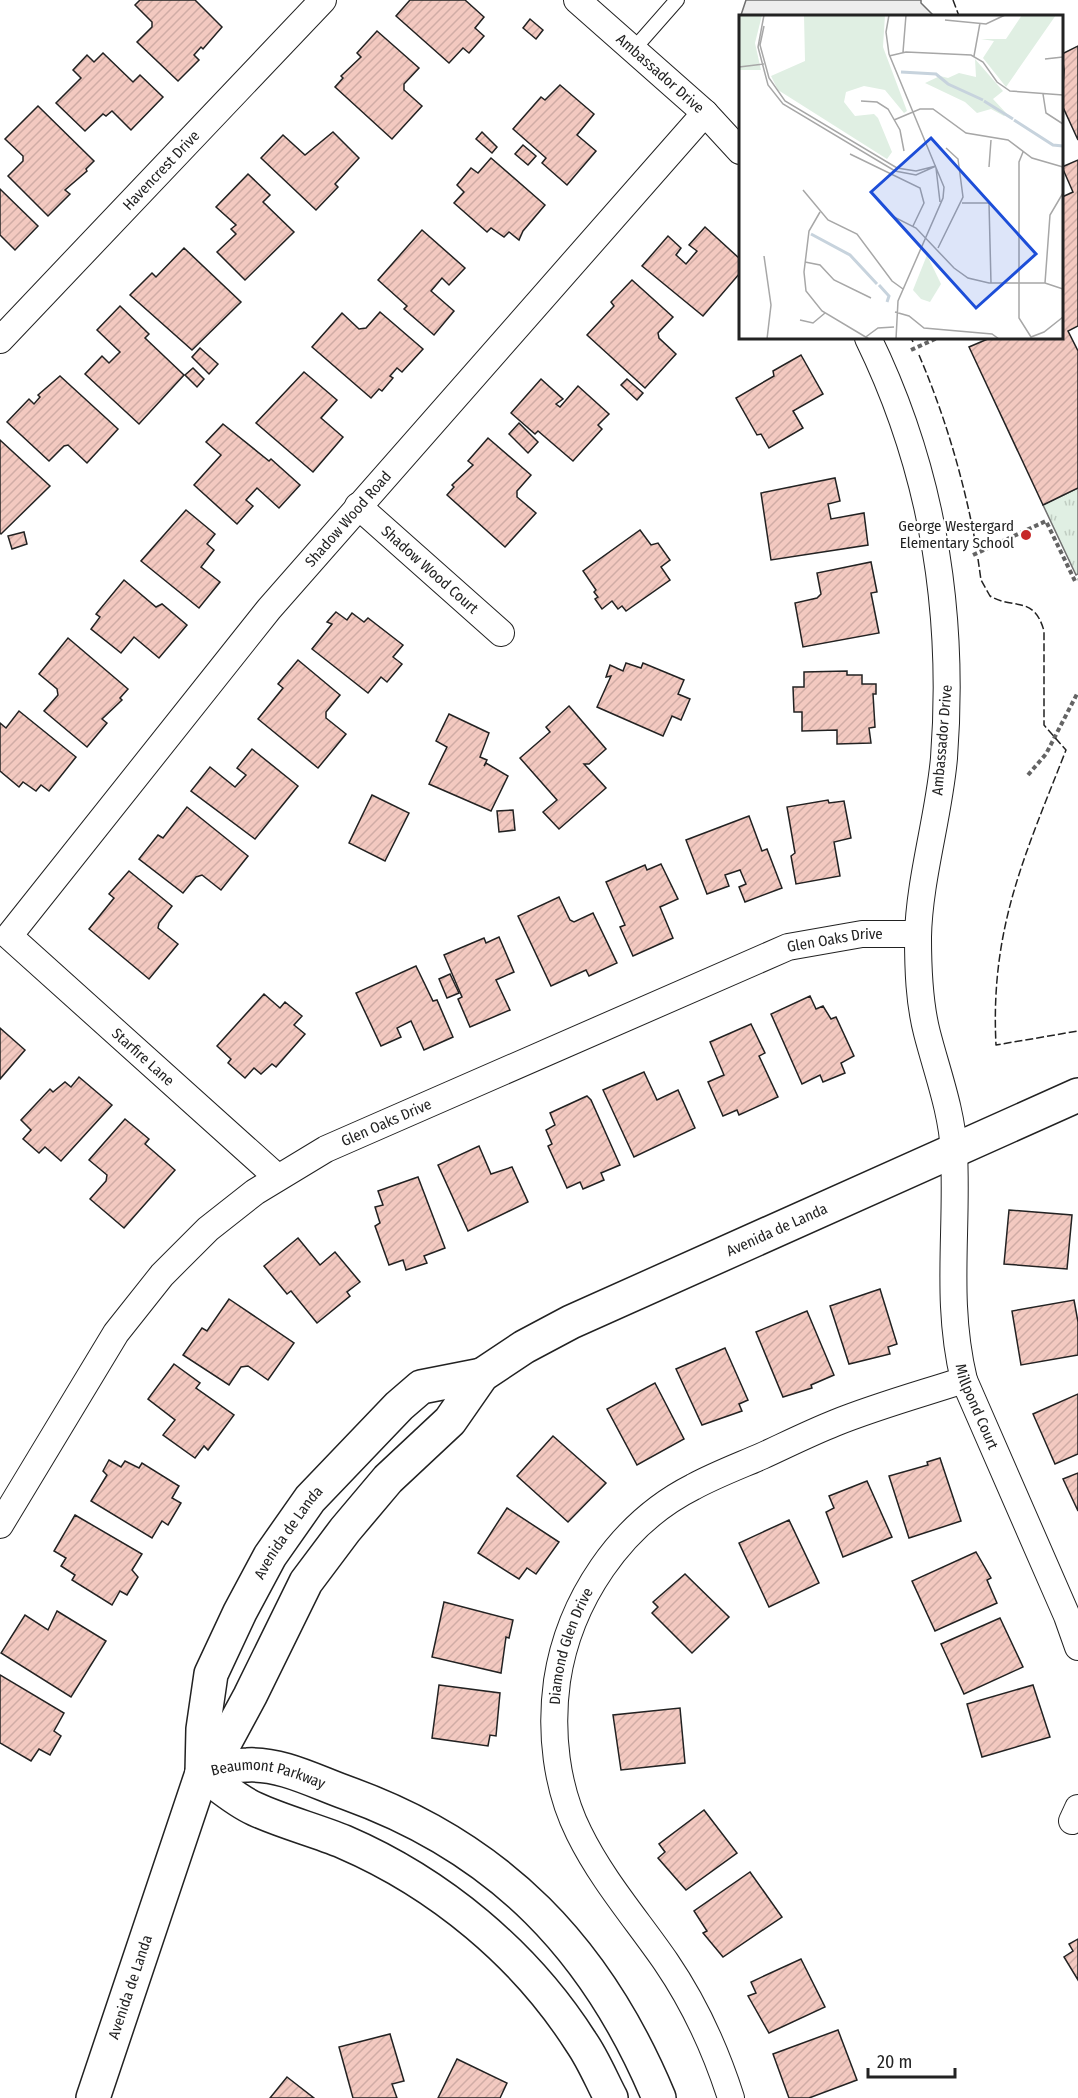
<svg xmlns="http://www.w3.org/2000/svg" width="1078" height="2098" viewBox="0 0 1078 2098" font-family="'Fira Sans Condensed',sans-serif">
<defs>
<pattern id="grass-tufts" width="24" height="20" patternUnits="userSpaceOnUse" patternTransform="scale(1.5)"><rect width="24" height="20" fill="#e0efe3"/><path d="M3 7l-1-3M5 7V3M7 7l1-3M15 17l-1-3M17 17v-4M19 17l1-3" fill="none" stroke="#c0cdc2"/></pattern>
<pattern id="building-hatch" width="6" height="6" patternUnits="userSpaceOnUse" patternTransform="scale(1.5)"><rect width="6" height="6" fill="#f3c9c0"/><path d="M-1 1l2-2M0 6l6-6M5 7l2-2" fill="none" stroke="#d0aca5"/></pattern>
</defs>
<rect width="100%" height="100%" fill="#fff"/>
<!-- grass -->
<path fill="url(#grass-tufts)" stroke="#6f6f6f" stroke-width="1.5" d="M1078,488V574L1076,575L1043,505Z"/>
<!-- parking -->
<path fill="#ededed" stroke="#6f6f6f" stroke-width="1.5" d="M746,0H921V3L934,16L740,18Z"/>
<!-- building -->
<g fill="url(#building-hatch)" stroke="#222" stroke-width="1.5">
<path d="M140,0H195L222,27L203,49L201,47L194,55L199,60L178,81L137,42L152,27V22L135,5Z"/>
<path d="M410,0H465L484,17L475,28L484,36L469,53L463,48L449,63L396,16Z"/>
<path d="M530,19L543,30L536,39L523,28Z"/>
<path d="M377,31L419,68L404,84V90L422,106L392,139L335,87L343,78L341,76L361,57L357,53Z"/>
<path d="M1078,46V140L1062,105L1064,70L1062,54Z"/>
<path d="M103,53L133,82L140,75L163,97L131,130L112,111L106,116L103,114L85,131L56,103L81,78L73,70L87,55L94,62Z"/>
<path d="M560,85L594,114L577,135L596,151L567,185L542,163L546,158L513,129L541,97L545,100Z"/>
<path d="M38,106L94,161L86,169L87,171L65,190L70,194L48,216L8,176L23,161V156L5,139Z"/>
<path d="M333,132L359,158L335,184L338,187L316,210L261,158L283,135L305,155Z"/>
<path d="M482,132L497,147L492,153L476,139Z"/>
<path d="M523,145L536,156L528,165L515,154Z"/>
<path d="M491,158L545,205L523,231L519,240L509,232L504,237L491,228L487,232L454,203L464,192L457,185L471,168L478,173Z"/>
<path d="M1078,160V326L1068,331L1078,351V488L1043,505L969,347L990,338H1062V197L1073,192L1062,167Z"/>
<path d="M248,174L270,195L263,202L294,232L245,280L217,252L236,234L231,229L236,225L216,207Z"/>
<path d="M0,189L38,226L15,250L0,235Z"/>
<path d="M705,227L740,259V273L703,316L642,266L668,236L681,248L676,255L686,264L697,251L689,245Z"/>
<path d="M422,230L465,268L449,285L442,278L431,291L454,311L434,335L404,309L407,306L378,280Z"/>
<path d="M184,248L241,302L192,350L130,295L152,273L156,277Z"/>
<path d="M632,280L673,317L658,333L659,338L676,354L645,388L587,335L614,306L611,302Z"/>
<path d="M120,306L149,334L145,338L184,375L139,424L85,374L102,356L109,363L120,352L97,330Z"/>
<path d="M380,312L423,349L402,372L397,368L390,376L393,378L382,391L379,389L371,398L312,347L342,313L359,329L366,328Z"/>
<path d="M200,348L218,364L209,374L192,357Z"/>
<path d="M801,355L823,394L793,411L803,428L769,448L761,434L757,435L736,398L774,376L773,371Z"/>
<path d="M193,368L204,379L197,387L185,375Z"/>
<path d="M304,372L337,400L321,418L343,437L313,472L256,423Z"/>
<path d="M60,376L118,429L87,463L68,445L64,446L49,461L7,422L29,399L34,404L40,397L38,395Z"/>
<path d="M541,379L563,399L556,404L560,407L578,386L609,414L598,425L602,429L573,461L538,431L535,434L511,413Z"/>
<path d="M627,379L643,393L637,400L621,385Z"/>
<path d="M519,423L538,442L528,453L509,434Z"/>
<path d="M223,424L269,461L271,459L300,485L279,508L257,488L246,500L253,506L237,524L194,485L221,455L206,442Z"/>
<path d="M488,438L531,475L517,491V497L536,513L505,547L447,495L454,487L452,485L473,465L468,461Z"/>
<path d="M0,440L50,486L1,534L0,533Z"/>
<path d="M835,478L840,501L828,504L831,519L864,513L868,545L771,560L761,493Z"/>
<path d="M186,510L215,534L207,544L214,550L201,567L220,582L199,608L141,561Z"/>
<path d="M640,530L651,545L658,543L670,560L661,567L670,580L626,611L622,606L618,609L612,601L602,609L595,599L598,597L594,592L596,590L583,571Z"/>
<path d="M24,532L27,544L12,549L8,536Z"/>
<path d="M871,562L877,592L871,593L879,633L803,647L795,603L817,598L821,594L817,573Z"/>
<path d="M124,580L156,607L162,604L187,625L159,658L134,637L121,653L91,629L100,617L96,614Z"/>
<path d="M336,612L347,620L352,613L364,622L368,618L403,645L393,657L402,664L387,682L381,677L368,693L312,649L332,624L327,622Z"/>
<path d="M68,638L128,689L120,698L122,700L102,719L107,723L87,747L44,711L58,695L57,689L39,674Z"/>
<path d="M298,660L340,695L326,712V718L346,734L318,768L258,719L283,688L278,684Z"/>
<path d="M626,663L641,668L643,663L684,680L678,694L690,699L681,720L672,716L663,736L597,707L611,676L606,677L610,665L623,671Z"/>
<path d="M847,671V675H862V684H876V694H873L875,727L869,728L871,743L837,744V730L802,731V712H794L793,687H804V672Z"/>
<path d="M569,706L606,749L589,764H584L606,788L559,829L543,812L557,800L520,758L550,732L546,727Z"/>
<path d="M19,711L76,757L49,791L41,785L36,791L23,782L19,787L0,771V723L6,728Z"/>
<path d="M449,714L489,733L480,757L487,760L484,766L486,763L508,776L491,811L429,784L447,747L436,741Z"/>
<path d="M252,749L298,786L255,839L191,791L210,767L235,787L246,775L237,768Z"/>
<path d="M372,795L409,813L385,861L349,843Z"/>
<path d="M828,800L829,803L844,801L851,838L834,842L840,876L796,884L791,856L795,853L787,807Z"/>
<path d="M187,807L248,856L221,890L202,875L196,877L183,893L139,859L158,835L163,838Z"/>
<path d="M513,810L515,830L499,832L497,811Z"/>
<path d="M749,816L762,851L767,849L782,888L745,902L739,887L746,884L740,870L725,875L729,886L707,894L686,840Z"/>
<path d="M661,864L678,899L660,907L673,938L633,956L620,927L625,925L606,882L645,865L647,870Z"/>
<path d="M129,871L172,906L159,923L158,928L178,944L149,979L89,929L114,898L109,894Z"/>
<path d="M559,897L570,920L574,922L593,913L617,963L589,976L586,970L551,986L518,916Z"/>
<path d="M499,937L514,972L496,980L510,1010L470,1027L458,999L462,997L444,955L484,938L486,943Z"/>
<path d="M416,966L433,1001L437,1000L453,1037L424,1050L411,1021L397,1028L401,1037L381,1046L356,993Z"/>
<path d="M450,974L459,993L447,998L439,979Z"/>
<path d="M264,994L280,1008L285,1002L302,1016L294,1025L305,1034L276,1067L272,1064L261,1074L254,1068L245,1078L228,1063L231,1059L217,1046Z"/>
<path d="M810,996L816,1009L823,1006L831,1019L836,1017L854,1056L841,1063L845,1073L823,1082L820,1075L802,1084L771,1014Z"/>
<path d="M751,1024L765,1053L759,1056L778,1097L739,1115L737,1110L723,1116L708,1082L724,1075L710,1042Z"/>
<path d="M0,1028L25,1050L0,1079Z"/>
<path d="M644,1072L657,1100L678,1090L695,1128L634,1157L603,1090Z"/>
<path d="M79,1077L112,1105L61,1161L45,1147L39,1153L23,1139L31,1130L21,1120L50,1089L53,1092L65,1082L71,1087Z"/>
<path d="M587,1096L591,1100L620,1165L601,1173L604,1180L583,1189L580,1182L567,1188L548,1146L552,1144L546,1130L555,1125L550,1113Z"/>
<path d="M125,1119L149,1139L145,1144L175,1170L124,1228L90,1199L106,1181L107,1175L89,1160Z"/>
<path d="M479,1146L491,1174L512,1167L528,1202L468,1231L438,1165Z"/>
<path d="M418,1177L445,1248L424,1256L427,1263L406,1270L403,1260L389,1265L375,1226L380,1223L375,1207L383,1205L378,1191Z"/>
<path d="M1009,1210L1072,1215L1067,1269L1004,1264Z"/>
<path d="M298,1238L320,1265L335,1252L360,1282L347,1292L350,1296L317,1323L291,1291L287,1294L264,1266Z"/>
<path d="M880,1289L897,1344L888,1347L890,1354L849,1364L830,1306Z"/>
<path d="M229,1299L294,1343L268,1380L248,1366L241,1367L229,1385L183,1355L202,1328L207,1331Z"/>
<path d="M1074,1300L1078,1322V1355L1021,1365L1012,1311Z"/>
<path d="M807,1311L834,1375L811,1385L812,1388L783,1397L756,1332Z"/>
<path d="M725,1348L748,1400L739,1404L742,1411L702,1425L676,1369Z"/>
<path d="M174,1364L200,1383L196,1388L234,1415L208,1450L204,1446L195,1458L163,1435L175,1420L148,1399Z"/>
<path d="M655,1383L684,1439L637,1465L607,1409Z"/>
<path d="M1078,1394V1454L1055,1464L1033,1414Z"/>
<path d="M553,1436L606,1483L568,1522L517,1476Z"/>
<path d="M940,1458L961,1521L909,1538L889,1476L928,1465L927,1462Z"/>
<path d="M109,1460L121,1467L125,1461L139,1468L142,1463L179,1486L172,1498L181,1503L168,1525L162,1521L152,1538L91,1501L107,1475L103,1471Z"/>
<path d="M1078,1473V1511L1063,1479Z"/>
<path d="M867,1481L892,1537L843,1557L826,1512L834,1508L829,1496Z"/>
<path d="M507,1508L559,1542L536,1574L527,1568L519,1579L478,1553Z"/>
<path d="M75,1515L142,1554L132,1570L138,1577L127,1595L120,1591L112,1605L72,1580L75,1575L61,1566L66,1558L54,1551Z"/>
<path d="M789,1520L819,1583L769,1607L739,1543Z"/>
<path d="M976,1552L991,1578L987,1580L997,1603L935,1631L912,1581Z"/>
<path d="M685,1574L729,1617L692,1653L652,1613L658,1607L653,1602Z"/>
<path d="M444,1602L513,1620L509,1638L506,1637L501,1673L432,1657Z"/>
<path d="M57,1611L106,1641L71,1697L1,1653L25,1615L48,1630Z"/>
<path d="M1000,1618L1023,1667L964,1694L941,1644Z"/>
<path d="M0,1675L64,1713L54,1731L61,1736L50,1755L39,1749L31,1761L0,1743Z"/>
<path d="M439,1685L500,1693L496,1736L490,1735L488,1746L432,1738Z"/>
<path d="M1033,1685L1050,1737L982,1757L967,1704Z"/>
<path d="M680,1708L685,1763L621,1770L613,1715Z"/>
<path d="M704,1810L737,1853L686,1890L658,1858L665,1852L659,1844Z"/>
<path d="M750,1872L782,1917L723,1957L703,1933L707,1931L694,1911Z"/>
<path d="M1078,1939V1980L1064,1957L1073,1951L1069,1944Z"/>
<path d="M801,1959L825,2007L769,2033L748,1996L756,1993L751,1982Z"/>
<path d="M838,2030L857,2080L809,2098H789L773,2054Z"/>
<path d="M390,2034L404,2081L392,2084L397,2098H353L339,2047Z"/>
<path d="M457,2059L507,2083L500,2098H438Z"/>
<path d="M287,2077L314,2098H270Z"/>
</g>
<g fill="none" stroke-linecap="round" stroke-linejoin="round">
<!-- lane casing -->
<g stroke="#222" stroke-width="16">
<path id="lane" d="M633,50L677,0"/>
</g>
<!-- street casing -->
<g stroke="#222" stroke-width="28">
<g id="street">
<path id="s1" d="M577,0L705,113L740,151"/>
<path id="s2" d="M868,338C932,469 955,612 944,758C939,816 919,880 918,937C918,969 919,1002 927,1033C937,1072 952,1111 954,1152C958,1232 945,1301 964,1380L1067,1616L1078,1647"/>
<path id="s3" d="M0,340L323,0"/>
<path id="s4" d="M358,506L501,633"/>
<path id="s5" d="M277,1177L9,936L269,609L705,113"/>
<path id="s6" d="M0,1525L116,1333L162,1275L208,1229L255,1192L326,1149L788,947L862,934H918"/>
<path d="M1072,1821L1078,1808"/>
<path id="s7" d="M731,2098C716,2051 694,2003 666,1962C637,1920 602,1880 579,1833C556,1787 550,1732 557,1681C569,1601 620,1524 693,1487C715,1475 739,1466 762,1456C786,1445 810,1433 835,1423C877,1406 921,1394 964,1380"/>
</g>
</g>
<!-- secondary casing -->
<g stroke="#222" stroke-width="36">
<g id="secondary">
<path id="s8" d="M202,1773L223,1746L250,1696L306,1582L345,1530L388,1479L450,1421L482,1375L524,1347L571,1322L1078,1095"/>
<path id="s9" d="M202,1773C216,1770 232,1765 247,1765C281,1763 316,1782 347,1793C500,1848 597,1949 659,2098"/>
<path d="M202,1773C219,1785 235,1800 255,1809C283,1822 315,1830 344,1842C439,1883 525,1954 581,2042C593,2059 601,2079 611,2098"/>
<path id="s10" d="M93,2098L202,1773L203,1729L211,1674L240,1612L270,1556L310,1499L399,1406L421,1387L482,1375"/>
</g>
</g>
<!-- path -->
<g stroke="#646464" stroke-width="4" stroke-dasharray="4.5 3" stroke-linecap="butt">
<path d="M911,350L937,338"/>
<path d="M973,555L1046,521L1075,581L1078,580"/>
<path d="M1028,775L1046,754L1078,692"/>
</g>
<!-- lane -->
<use href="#lane" stroke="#fff" stroke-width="14"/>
<!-- street -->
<use href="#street" stroke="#fff" stroke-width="26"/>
<!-- secondary -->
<use href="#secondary" stroke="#fff" stroke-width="33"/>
<!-- fence -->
<g stroke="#222" stroke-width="1.5" stroke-dasharray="8 3" stroke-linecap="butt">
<path d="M953,0L959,16"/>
<path d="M911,338L913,342"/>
<path d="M919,355C945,416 964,480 976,546"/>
<path d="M978,559L981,580L990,596C1014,610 1034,595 1044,631V725L1066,750C1025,855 990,928 996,1045L1078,1031"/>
</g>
</g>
<!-- markers -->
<circle fill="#c62828" stroke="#fff" stroke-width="2" cx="1026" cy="535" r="6"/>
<g text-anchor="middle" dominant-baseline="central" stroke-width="4.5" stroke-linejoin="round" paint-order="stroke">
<!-- street labels -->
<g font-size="15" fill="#222" stroke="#fff">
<text stroke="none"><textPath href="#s1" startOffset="111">Ambassador Drive</textPath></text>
<text stroke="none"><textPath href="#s3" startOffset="234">Havencrest Drive</textPath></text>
<text stroke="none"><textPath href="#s5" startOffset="898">Shadow Wood Road</textPath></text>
<text stroke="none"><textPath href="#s4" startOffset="96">Shadow Wood Court</textPath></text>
<text transform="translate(942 740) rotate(-85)">Ambassador Drive</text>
<text stroke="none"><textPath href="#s6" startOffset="1058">Glen Oaks Drive</textPath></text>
<text transform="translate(143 1057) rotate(42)">Starfire Lane</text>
<text stroke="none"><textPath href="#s6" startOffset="572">Glen Oaks Drive</textPath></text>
<text stroke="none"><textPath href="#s8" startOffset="820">Avenida de Landa</textPath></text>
<text stroke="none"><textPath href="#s2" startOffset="1090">Millpond Court</textPath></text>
<text stroke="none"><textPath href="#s10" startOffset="604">Avenida de Landa</textPath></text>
<text stroke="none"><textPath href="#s7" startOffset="500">Diamond Glen Drive</textPath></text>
<text stroke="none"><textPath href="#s9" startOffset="68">Beaumont Parkway</textPath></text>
<text stroke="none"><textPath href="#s10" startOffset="117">Avenida de Landa</textPath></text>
</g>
<!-- poi labels -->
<g font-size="15" fill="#222" stroke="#fff" text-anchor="end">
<text x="1014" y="526">George Westergard<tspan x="1014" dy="17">Elementary School</tspan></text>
</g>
</g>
<!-- overview -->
<g transform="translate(739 15)">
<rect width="324" height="324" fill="#fff"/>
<path d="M0,0H23L16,28L22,55H0ZM65,0H146L144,32L168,96L165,98L146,75L125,71L107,77L105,87L116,101L135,99L139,103L153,137L148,144L39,75L32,61L66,46ZM283,0H317L267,72L244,43L255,26L242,24H267ZM236,44L264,76L254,84L268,99L265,101L252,94L238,98L226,87L186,68L201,61L209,63L220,58L237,62Z" fill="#e0efe3"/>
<path d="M188,240L202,269L191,287L182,284L174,275Z" fill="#e0efe3"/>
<path fill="none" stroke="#c7d3dd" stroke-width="3" d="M162,57L197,59L209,69L244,85M245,86L274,104M275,105L314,130L324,131M72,219L111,240L138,269M140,270L150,281L148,287"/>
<path fill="none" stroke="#a7a7a7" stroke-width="1.5" d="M25,0L19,32L29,70L44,89L156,156L177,160L197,151M150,0L147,17L150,39L205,172L204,183L159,286L157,324M206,5L247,9L266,0M25,11L21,30L30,63L46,86L158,153L177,156L197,151M164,37L167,0M150,41L167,37L232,40L244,47L258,67L271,76L324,80M235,41L241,8M306,44L324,42M0,52L25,49M304,79L307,98L324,109M122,86L138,87L149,94L161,115L165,136M155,105L181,94H194L227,118L269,125L293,143L324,152M284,137L280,147V303L292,322L305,317L324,302M111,139L181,173L185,188L174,211M250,152L252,125M197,153L201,187M64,175L89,205L118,219L153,266L164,274M223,188H250L252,268M146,192L153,201L177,213L215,253L229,263L250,268H306L324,274M81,197L70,216L65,257L67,276L83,296L130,324M199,233L224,182L219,144L207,133M25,241L32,290L28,324M66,247L81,250L95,265L132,283M306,268L311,200L324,178M156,297L170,301L185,313L253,319L260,324M61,305L74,308L86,298M124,324L139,313L155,312"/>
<path fill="#1d4ed8" fill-opacity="0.15" stroke="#1d4ed8" stroke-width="3" d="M192,123L297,239L237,293L132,177Z"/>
<rect width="324" height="324" fill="none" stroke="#222" stroke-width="3"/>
</g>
<!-- scale -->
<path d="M868 2068v9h87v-9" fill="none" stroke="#222222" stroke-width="3"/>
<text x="877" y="2068" font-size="18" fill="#222222" stroke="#ffffff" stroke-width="4.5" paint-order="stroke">20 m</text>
</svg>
